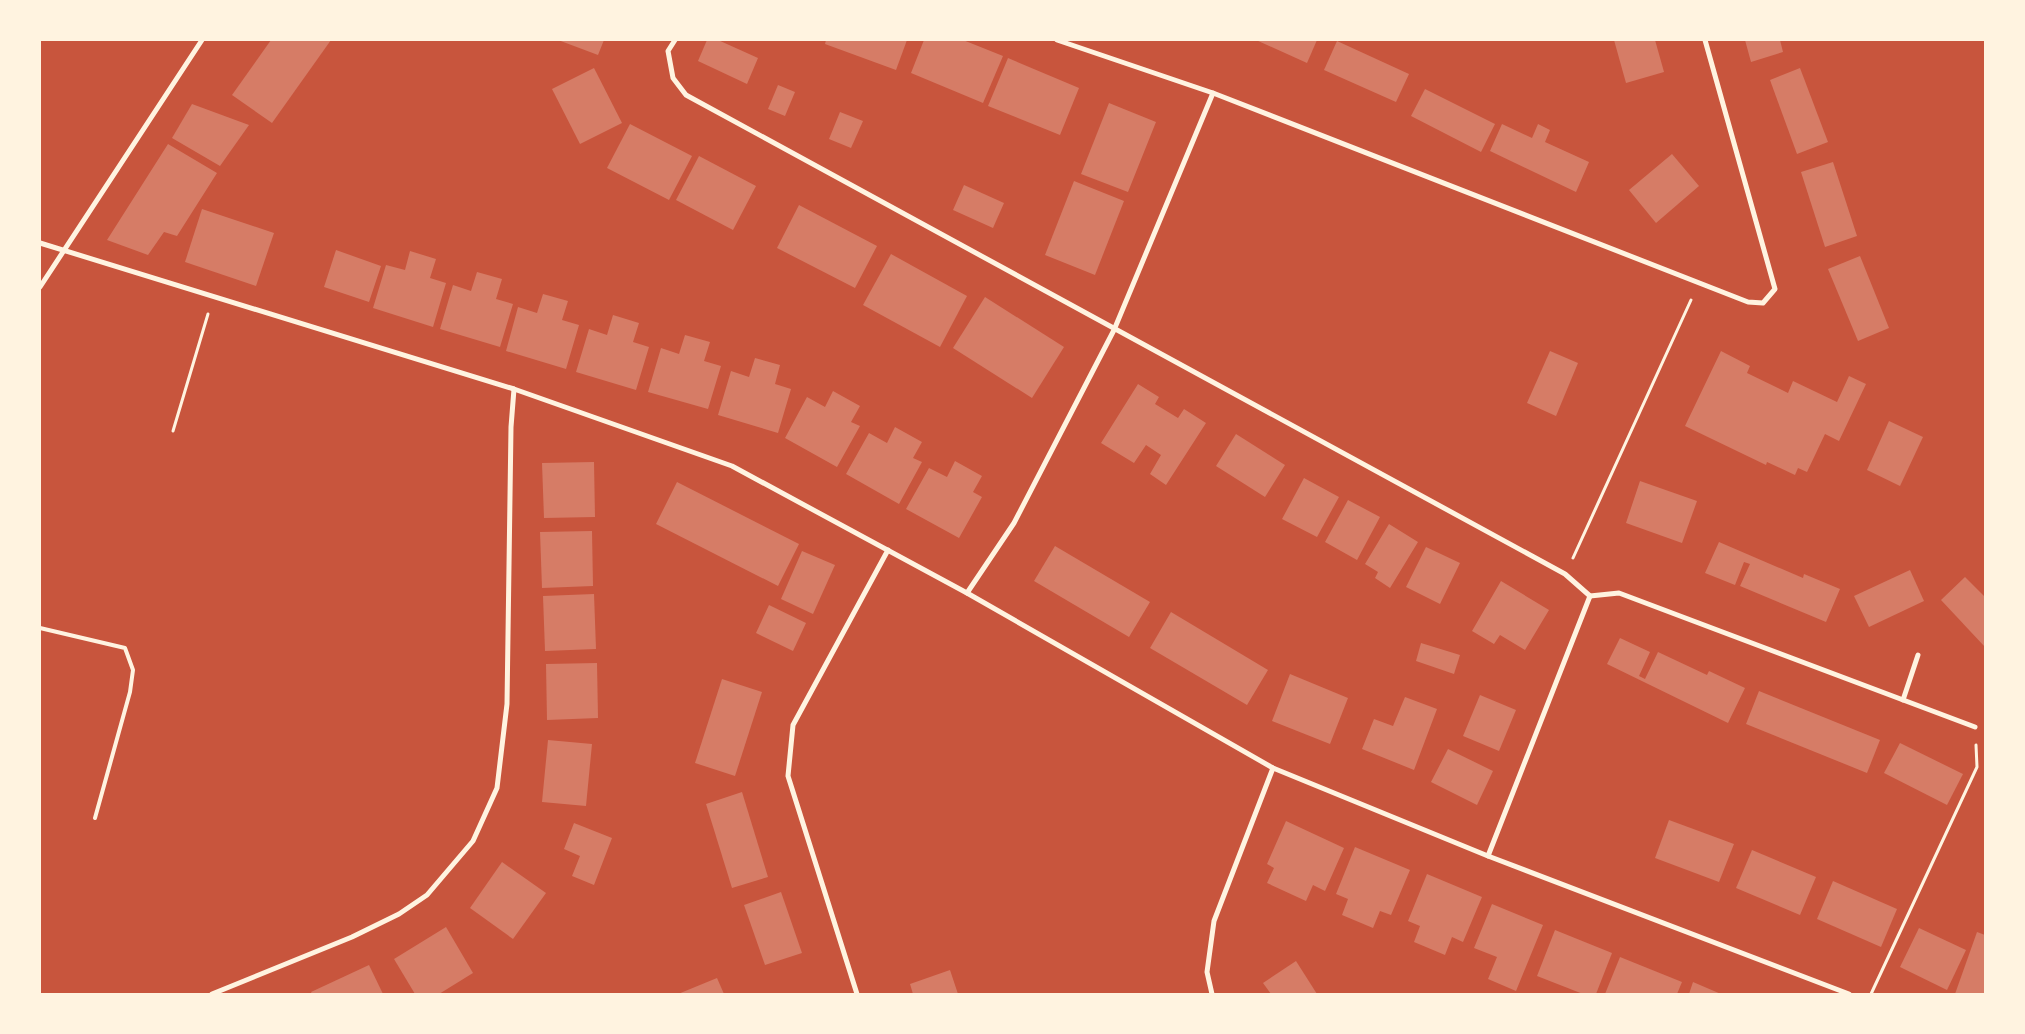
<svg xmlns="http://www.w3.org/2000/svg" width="2025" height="1034" viewBox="0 0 2025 1034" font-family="Arial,sans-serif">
<rect width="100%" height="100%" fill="#c8553d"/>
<!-- building -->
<g fill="#d67c66">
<path d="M271,40H331L272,123L232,95Z"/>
<path d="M558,40H604L598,55Z"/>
<path d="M707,40H718L758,58L747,84L698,61Z"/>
<path d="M826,40H907L896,70L825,44Z"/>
<path d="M924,40H963L1003,56L983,103L911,73Z"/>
<path d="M1256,40H1317L1307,63Z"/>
<path d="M1614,40H1655L1664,72L1626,83Z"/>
<path d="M1745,40H1780L1783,52L1751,62Z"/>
<path d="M1337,41L1409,74L1396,102L1324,70Z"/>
<path d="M1008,58L1079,88L1060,135L988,106Z"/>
<path d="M594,68L622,123L580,144L552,89Z"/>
<path d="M1800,68L1828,142L1797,154L1770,80Z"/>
<path d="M778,85L795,92L785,116L768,109Z"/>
<path d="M1425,89L1495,124L1481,152L1411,116Z"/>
<path d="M1109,103L1156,122L1128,192L1081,174Z"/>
<path d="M192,104L249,125L220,166L172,138Z"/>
<path d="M840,112L863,121L851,148L829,139Z"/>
<path d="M630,124L692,156L669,200L607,168Z"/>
<path d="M1502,124L1532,138L1538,124L1550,130L1545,142L1589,162L1576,192L1490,151Z"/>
<path d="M168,144L217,173L177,236L164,232L148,255L107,240Z"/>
<path d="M1672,154L1699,186L1656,223L1629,190Z"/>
<path d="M699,156L756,186L733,230L676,200Z"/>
<path d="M1833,162L1857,236L1825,247L1801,172Z"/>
<path d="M1074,181L1124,201L1095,275L1045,255Z"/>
<path d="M964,185L1004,203L993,228L953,210Z"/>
<path d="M799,205L877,246L855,288L777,248Z"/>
<path d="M202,209L274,233L256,286L185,262Z"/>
<path d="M336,250L381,266L369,302L324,287Z"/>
<path d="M410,251L436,259L430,278L446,283L433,327L373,308L386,265L405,270Z"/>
<path d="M891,254L967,296L940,347L863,305Z"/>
<path d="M1860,256L1889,328L1858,341L1828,269Z"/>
<path d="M477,272L502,279L496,299L513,304L500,347L440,329L453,285L471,291Z"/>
<path d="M543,294L568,301L562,320L579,325L566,369L506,351L518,307L537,313Z"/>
<path d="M985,297L1064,347L1032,398L953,348Z"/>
<path d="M613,315L639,323L633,342L649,347L636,390L576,372L589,329L607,335Z"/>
<path d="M685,335L710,342L704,361L721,366L708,409L648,392L661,348L679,354Z"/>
<path d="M1550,351L1578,363L1556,416L1527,403Z"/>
<path d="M1721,351L1750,366L1747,373L1788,393L1793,381L1837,402L1849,376L1866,384L1839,441L1825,434L1807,472L1798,468L1795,475L1767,462L1766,465L1685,426Z"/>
<path d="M755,358L780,365L775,384L791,389L778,433L718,415L731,371L749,377Z"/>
<path d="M1138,384L1159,397L1155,404L1178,418L1184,409L1206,423L1166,485L1150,474L1161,455L1146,445L1134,463L1101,443Z"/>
<path d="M833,391L860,406L851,422L860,426L837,467L785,438L807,397L825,407Z"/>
<path d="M1889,421L1923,437L1900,486L1867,470Z"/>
<path d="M895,427L922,442L913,458L922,462L899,504L846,474L869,433L887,443Z"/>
<path d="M1236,434L1285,465L1265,497L1216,466Z"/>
<path d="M955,461L982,476L973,492L982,497L959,538L906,509L929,468L947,477Z"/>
<path d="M594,462L595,517L544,518L542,463Z"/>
<path d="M1304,478L1339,497L1317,537L1282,519Z"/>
<path d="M1640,481L1697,501L1682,543L1626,523Z"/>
<path d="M677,482L799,544L778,586L656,524Z"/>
<path d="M1348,500L1380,517L1357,560L1325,542Z"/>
<path d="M1389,524L1418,542L1390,588L1375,578L1378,572L1365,564Z"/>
<path d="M592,531L593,586L542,588L540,532Z"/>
<path d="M1719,542L1803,578L1804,574L1840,589L1826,622L1740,586L1750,564L1744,562L1735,585L1705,573Z"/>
<path d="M1055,546L1150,602L1129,637L1034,581Z"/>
<path d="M1426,547L1460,563L1440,604L1406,587Z"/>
<path d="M802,551L835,565L813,614L781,599Z"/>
<path d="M1910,570L1924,601L1869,627L1854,596Z"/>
<path d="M1965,577L1985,597V647L1941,600Z"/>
<path d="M1501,581L1549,610L1525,650L1500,635L1494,644L1472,631Z"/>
<path d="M594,594L596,649L545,651L543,596Z"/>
<path d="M769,605L806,623L793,651L756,633Z"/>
<path d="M1171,612L1268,670L1247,705L1150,648Z"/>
<path d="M1620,638L1650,652L1639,676L1645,679L1658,652L1707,675L1709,671L1745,688L1728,723L1607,664Z"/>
<path d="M1421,643L1460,655L1454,674L1416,661Z"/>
<path d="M597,663L598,718L547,720L546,664Z"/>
<path d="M1290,674L1348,698L1330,744L1272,721Z"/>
<path d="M722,679L762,692L735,776L695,763Z"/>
<path d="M1759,691L1880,740L1867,773L1746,724Z"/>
<path d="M1480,695L1516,710L1499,751L1463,736Z"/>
<path d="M1405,697L1437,709L1414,770L1362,749L1374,719L1393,726Z"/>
<path d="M548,740L592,744L586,806L542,802Z"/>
<path d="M1900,743L1963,774L1947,805L1884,773Z"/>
<path d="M1448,749L1493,771L1477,805L1431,782Z"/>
<path d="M742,792L768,877L732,888L706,804Z"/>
<path d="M1669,820L1734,844L1719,882L1655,858Z"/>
<path d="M1286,821L1344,848L1325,891L1313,885L1306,901L1267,883L1274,868L1267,864Z"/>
<path d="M574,823L612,838L594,885L572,876L580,856L564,849Z"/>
<path d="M1355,847L1410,870L1391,915L1380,911L1373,928L1342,915L1348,899L1336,894Z"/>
<path d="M1752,850L1816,877L1800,915L1736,888Z"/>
<path d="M502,862L546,893L513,939L470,908Z"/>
<path d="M1427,874L1482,897L1463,942L1452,937L1445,955L1414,942L1420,926L1408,921Z"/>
<path d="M1833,881L1897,909L1881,947L1817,919Z"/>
<path d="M781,892L802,953L765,965L744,905Z"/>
<path d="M1492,904L1543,925L1516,991L1488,979L1497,957L1474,948Z"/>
<path d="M446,927L473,973L439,994H415L394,959Z"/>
<path d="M1919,928L1966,950L1947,990L1900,967Z"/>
<path d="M1555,930L1612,953L1596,994H1583L1537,976Z"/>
<path d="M1977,932L1985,935V994H1955Z"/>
<path d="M1620,957L1682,982L1677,994H1605Z"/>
<path d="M1296,961L1317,994H1271L1263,983Z"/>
<path d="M369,965L383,994H312L311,992Z"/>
<path d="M950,970L958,994H913L910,984Z"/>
<path d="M717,978L724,994H678Z"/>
<path d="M1693,982L1721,994H1689Z"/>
</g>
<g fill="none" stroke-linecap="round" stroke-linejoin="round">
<!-- path -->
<g stroke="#fff3e0" stroke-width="3">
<path d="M173,431L208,314"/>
<path d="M1573,558L1691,300"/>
<path d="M1871,994L1977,767L1976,745"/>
</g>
<!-- service -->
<path stroke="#fff3e0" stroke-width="4" d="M40,628L125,648L133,670L130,692L95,818"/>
<!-- minor -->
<g stroke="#fff3e0" stroke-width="5">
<path d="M675,40L668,51L673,78L686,95L1565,574L1590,596"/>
<path d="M1057,40L1213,93L1748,302L1763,303L1775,289L1705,40"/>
<path d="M40,243L514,389L732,466L967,593L1273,768L1488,856L1849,994"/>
<path d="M40,287L202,40"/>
<path d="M967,593L1014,523L1114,330L1213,93"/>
<path d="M1590,596L1619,593L1975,727"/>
<path d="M1903,700L1918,655"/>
<path d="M1488,856L1590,596"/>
<path d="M212,994L352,937L399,914L427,895L473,841L497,788L507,704L511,427L514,389"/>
<path d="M857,994L788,776L793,725L888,550"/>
<path d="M1212,994L1207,972L1214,921L1273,768"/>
</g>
</g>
<!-- border -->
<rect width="2025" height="1034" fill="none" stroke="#fff3e0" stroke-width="82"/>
</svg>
